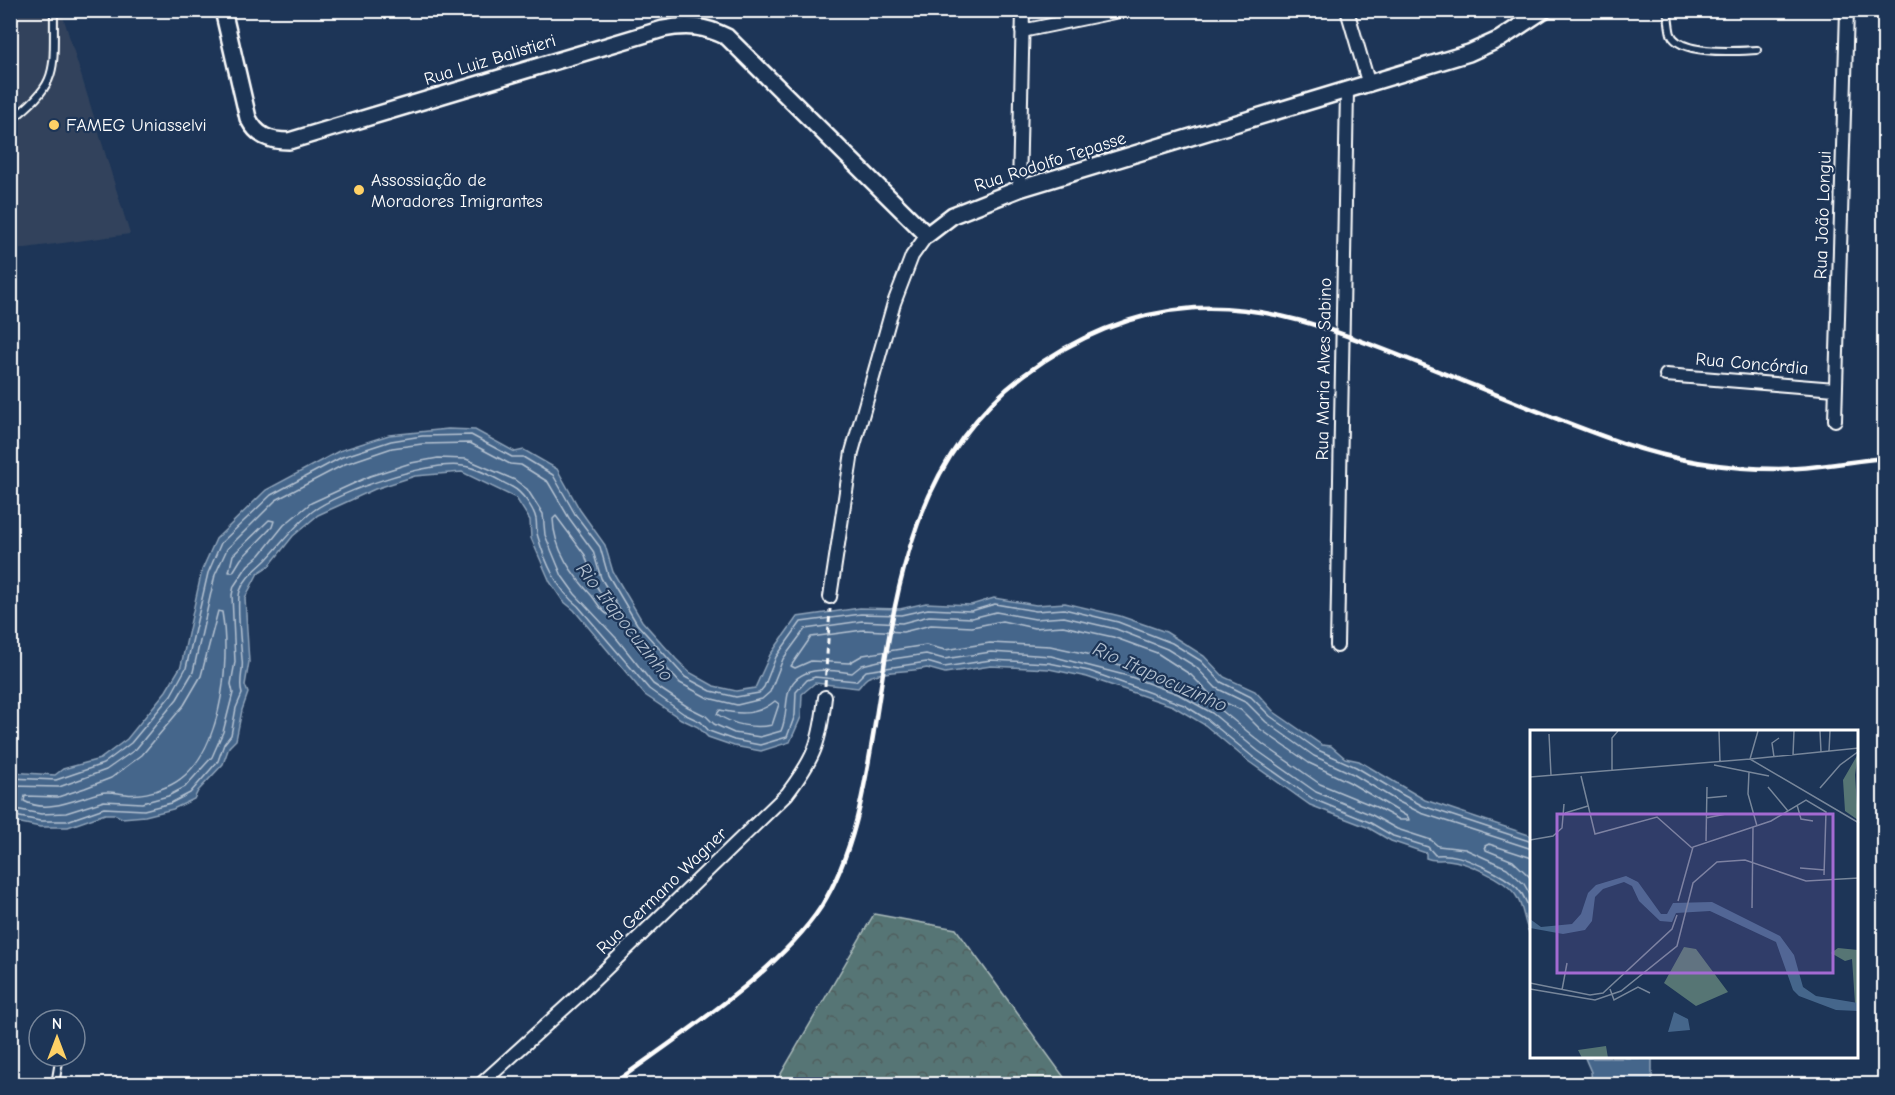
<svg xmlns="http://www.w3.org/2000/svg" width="1895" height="1095" viewBox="0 0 1895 1095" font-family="'Comic Neue',sans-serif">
<defs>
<pattern id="forest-crowns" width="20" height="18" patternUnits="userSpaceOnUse" patternTransform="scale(1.5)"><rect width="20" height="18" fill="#567574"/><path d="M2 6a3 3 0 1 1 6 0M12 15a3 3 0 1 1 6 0" fill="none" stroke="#505e5e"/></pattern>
</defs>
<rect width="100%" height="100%" fill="#1d3557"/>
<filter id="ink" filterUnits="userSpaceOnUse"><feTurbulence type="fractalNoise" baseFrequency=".0167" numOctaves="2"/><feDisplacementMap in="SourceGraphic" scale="12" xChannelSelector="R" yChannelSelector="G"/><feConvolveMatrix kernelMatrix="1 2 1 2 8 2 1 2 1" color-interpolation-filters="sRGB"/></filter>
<g filter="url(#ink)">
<!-- built -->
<path fill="#30425c" d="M10,11H78L63,16L130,234L11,250Z"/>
<!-- forest -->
<path fill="url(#forest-crowns)" stroke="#aababa" stroke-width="1.5" d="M874,914L956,929L1069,1084H775Z"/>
<!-- water -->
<g fill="#45668b" stroke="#8fa3b9" stroke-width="1.5">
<path d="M448,429L475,430L515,452L524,450L557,469L580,510L605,545L613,572L642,621L676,659L689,672L714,686L736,691L755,688L770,655L797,617L860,608L900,609L926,603L971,605L994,598L1036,605L1065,603L1120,616L1166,632L1204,656L1224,677L1255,691L1274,712L1322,745L1331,746L1345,758L1359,761L1425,800L1532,836V938C1523,925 1525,907 1515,894C1504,879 1467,862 1448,860C1439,859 1435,862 1426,858V853L1391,841L1367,827L1310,805L1248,761L1205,725L1173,706L1087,677L1049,669L991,666L945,673L927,668C911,672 884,670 869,677C864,679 862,684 858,688L815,683L802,694L801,717L790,742L761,751L734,746L708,737L698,727L681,719L645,695L574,610L563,601L550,582L531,538L530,520L516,498L462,472L415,476L375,489L318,515L293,536L270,565L258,573L245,598L249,662L245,685L248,693L242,710L236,740L229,747L223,764L198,791L194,799L173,809L145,816L122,818L114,814H105L68,827H40L11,821V772L55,775L63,769L100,759L127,739L166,691L181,666L202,570L216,539L266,490L339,451L389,435Z"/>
<path d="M1585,1058H1652V1084H1592L1591,1072Z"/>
</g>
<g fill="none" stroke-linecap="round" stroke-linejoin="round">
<!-- shore -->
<g stroke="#b5c2d1" stroke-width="1.5">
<path d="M556,516L585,555L594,582L612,612L611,616C603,614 597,603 592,596C572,574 554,550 553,519Z"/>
<path d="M269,520L274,521L272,527L241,559L233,572H229L233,555Z"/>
<path d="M218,611L222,612C231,663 222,765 166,787C155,792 138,796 126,794C116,793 108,790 99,793C76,799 47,814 24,801L25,796L58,797L85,788L111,778L142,755L184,705L201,676Z"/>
<path d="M1002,621L1034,628L1063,626L1113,637L1157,653L1191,675L1213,697L1241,710L1260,729L1309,763L1349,782L1408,817L1409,820H1400L1376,807L1320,784L1264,745L1210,701L1192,691L1092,655L1050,646L990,643L945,650L926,645L863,655L849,663L811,661L795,668L791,666L811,637L863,630L903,632L931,625L972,627Z"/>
<path d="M775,701L779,704L772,725C755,729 732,725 717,714L720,710C741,715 758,715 775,701Z"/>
<path d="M10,778L56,780L103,764L131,743L171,695L186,668L208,573L221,543L271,495L342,457L391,441L422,436L471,435L512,457H523L553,475L575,514L600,547L608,575L637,624L685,677L711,691L736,697L759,693L764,687L776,657L801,622L861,614L901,615L928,609L971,611L995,604L1036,611L1064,609L1118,622L1172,643L1201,661L1221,682L1251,697L1270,716L1318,750L1356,767L1401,794L1423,806L1532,842"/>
<path d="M10,786L59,787L106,770L136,749L177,699L193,672L215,575L227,549L276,500L345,464L392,448L422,444L470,443L510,464L521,465L548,482L569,518L593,551L601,578L631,629L680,683L708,698L737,705L762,699L770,692L783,659L805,629L862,621L902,623L929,616L972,618L996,612L1035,619L1064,617L1116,629L1167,649L1196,667L1216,688L1247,703L1266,722L1314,756L1353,774L1397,801L1421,813L1532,849"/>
<path d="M10,808L41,814L66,813L104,801L142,803L168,796L185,787L212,757L223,732L233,693L231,684L235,662L232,595L234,586L248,565L260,555L284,525L311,503L370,476L411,463L438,458L466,459L515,480L527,489L543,514L545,535L562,576L575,594L617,639L653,684L688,707L706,716L714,724L734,733L760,737L781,731C787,718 785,703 789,690C799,664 830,670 852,673L862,665L879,661L926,654L944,659L991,652L1051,656L1128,676L1178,694L1212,713L1258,751L1316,792L1372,815L1397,829L1431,840L1438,846L1465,849L1507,868L1524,884L1532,898"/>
<path d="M10,815L40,821H67L104,808L144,810L171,803L190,793L218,761L224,744L231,735L236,708L242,694C238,681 244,671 242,659C241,645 236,602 240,591C245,577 256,570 266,560C282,543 294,526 313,511C340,491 428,461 463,466C479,468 498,480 512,487C522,492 534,509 536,519C537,525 536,532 538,537C545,562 558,591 578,606L649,689L684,714L701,722L709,731L734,740L760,745L787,737L795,715L796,692L807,680L815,677L856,681L866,671L927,662L944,667L991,660L1049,663L1089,671L1184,705L1208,720L1253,757L1313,799L1369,822L1393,836L1428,847L1435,855C1454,853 1466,859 1484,867C1512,880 1528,890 1532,924"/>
<path d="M1532,858L1489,844L1485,846L1486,850L1513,861L1532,879"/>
</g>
<!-- service casing -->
<g stroke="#fff" stroke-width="10">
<g id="service">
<path d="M1667,10C1669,18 1669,27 1671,34C1680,56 1738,51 1757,50"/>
<path d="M10,121C61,82 53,71 54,10"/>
<path d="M55,1084L60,1056"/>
</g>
</g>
<!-- minor casing -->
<g stroke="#fff" stroke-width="16">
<g id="minor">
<path d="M1347,10L1369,85"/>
<path d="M1022,31L1124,10"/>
<path d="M1019,189L1023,10"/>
<path d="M1666,375L1835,389"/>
<path d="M1835,420L1847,10"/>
<path d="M830,597L852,452L894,303L912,256L927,235"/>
<path d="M1337,646L1347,91"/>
<path d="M481,1084L579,995L787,794C815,757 820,743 825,697"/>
</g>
</g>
<!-- tertiary casing -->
<g stroke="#fff" stroke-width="20">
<path id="tertiary" d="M223,10L248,118C257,136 269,141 289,141L663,29C687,24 705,26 727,37L927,235L953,215L1019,189L1469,53L1500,39L1544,10"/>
</g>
<!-- path -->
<path stroke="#fff" stroke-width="3" stroke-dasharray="6 4.5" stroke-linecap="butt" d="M825,686L830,609"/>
<!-- service -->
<use href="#service" stroke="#1d3557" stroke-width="6"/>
<!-- minor -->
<use href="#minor" stroke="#1d3557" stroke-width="12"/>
<!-- tertiary -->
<use href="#tertiary" stroke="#1d3557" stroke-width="15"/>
<!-- rail -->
<path stroke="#fff" stroke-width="4.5" d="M613,1084C677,1037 778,973 821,907C854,854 864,791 874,730C895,597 909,462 1024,375C1073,338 1133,312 1195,308C1271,304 1339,332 1408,359C1479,387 1550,418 1622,443C1672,460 1727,469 1779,469C1814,469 1850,461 1884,458"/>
</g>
</g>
<!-- markers -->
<g fill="#ffd166" stroke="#1d3557" stroke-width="2">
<circle cx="54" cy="125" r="6"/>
<circle cx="359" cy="190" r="6"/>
</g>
<g text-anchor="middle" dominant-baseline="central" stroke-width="4.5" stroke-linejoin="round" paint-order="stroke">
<!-- street labels -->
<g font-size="18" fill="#fff" stroke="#1d3557">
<text transform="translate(490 60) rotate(-17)">Rua Luiz Balistieri</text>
<text transform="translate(1050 162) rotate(-18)">Rua Rodolfo Tepasse</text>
<text transform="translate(1823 215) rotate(-88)">Rua João Longui</text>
<text transform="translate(1752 364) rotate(5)">Rua Concórdia</text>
<text transform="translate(1324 369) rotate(-89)">Rua Maria Alves Sabino</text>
<text transform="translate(662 891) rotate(-44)">Rua Germano Wagner</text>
</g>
<!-- poi labels -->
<g font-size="18" fill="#fff" stroke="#1d3557" text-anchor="start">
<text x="66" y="125">FAMEG Uniasselvi</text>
<text x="371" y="180">Assossiação de<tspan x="371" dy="21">Moradores Imigrantes</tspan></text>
</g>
<!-- water labels -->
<g font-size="20" font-style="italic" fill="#b5c2d1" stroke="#1d3557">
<text transform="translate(625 622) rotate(52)">Rio Itapocuzinho</text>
<text transform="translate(1160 677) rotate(24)">Rio Itapocuzinho</text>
</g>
</g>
<!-- overview -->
<g transform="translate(1530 730)">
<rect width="328" height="328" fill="#1d3557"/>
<path d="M328,24L325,45L328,90L315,81L313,50ZM154,217L166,219L198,262L166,276L134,253ZM308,218L328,220V273H325L322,229L315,231L301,223ZM76,316L78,328H52L48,320Z" fill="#567574"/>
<path d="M96,146L108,152L131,184H137L143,173L182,172L250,206L264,225L273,257L286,266L328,273V281L306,280L269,266L263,260L246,212L180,181L146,183L142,192L130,191L109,171L102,156L94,152L73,159L65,167L62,191L55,200L33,204L0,198V189L11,197L42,194L51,184L58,163L66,155ZM144,282L158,289L160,300L138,302Z" fill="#45668b"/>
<path fill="none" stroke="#77869a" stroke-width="1.5" d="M189,1L190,32M290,1L291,22M19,4L21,45M299,21L300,1M263,25L264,1M244,27L242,13L249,8M220,29L228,1M220,29L329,18M184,35L239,46M82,40V8L88,1M219,42L218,64L227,96M51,46L65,104L127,87L162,118M0,47L220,29L329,93M238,57L258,81M290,58L310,35L329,21M176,68L197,66M267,75L271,89L283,91M35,83L58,76M176,88L196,84M0,110L23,106L32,98L34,74M176,111L177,57M270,138L295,140M148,171L163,117L241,91L276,70L296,82L294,145M222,178L223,97M0,253L60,265L73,263L142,199L147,185M0,259L65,270L91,261L147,216L163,153L187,132L215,130L276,151L329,148M80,259L84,270L108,257L120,263M32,260L37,233"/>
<path fill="#a36bd2" fill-opacity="0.15" stroke="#a36bd2" stroke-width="3" d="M27,84H303V243H27Z"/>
<rect width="328" height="328" fill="none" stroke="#fff" stroke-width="3"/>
</g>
<!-- margin -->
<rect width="1895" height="1095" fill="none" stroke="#1d3557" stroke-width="36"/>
<rect x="18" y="18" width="1859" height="1059" fill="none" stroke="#fff" stroke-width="2" filter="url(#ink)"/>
<!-- north arrow -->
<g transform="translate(57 1038)"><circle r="28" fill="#1d3557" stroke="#77869a" stroke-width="1.5"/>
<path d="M0-4.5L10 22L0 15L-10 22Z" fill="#ffd166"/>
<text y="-9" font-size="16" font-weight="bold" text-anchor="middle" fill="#ffffff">N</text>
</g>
</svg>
